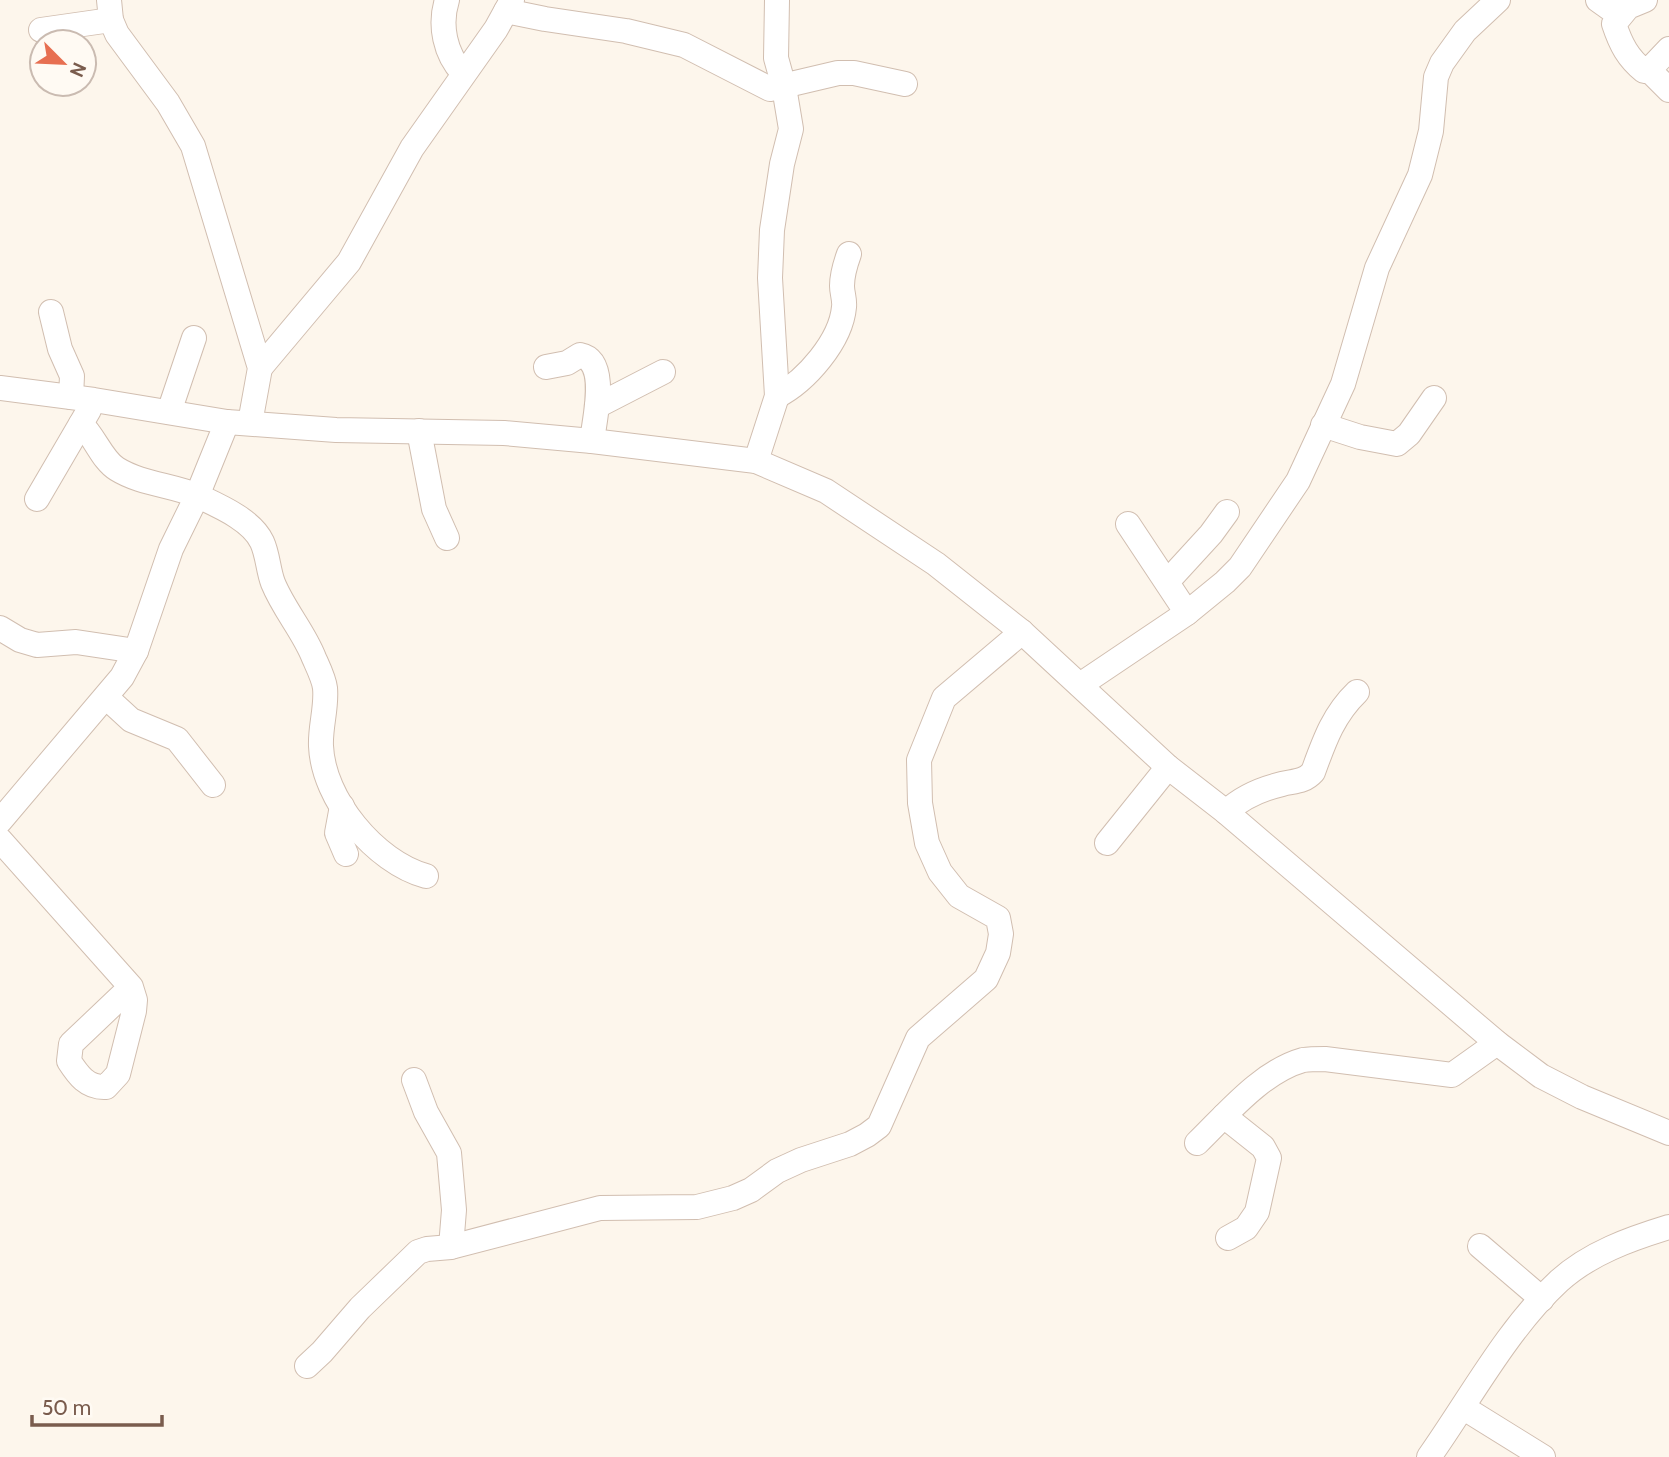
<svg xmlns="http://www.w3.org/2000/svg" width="1669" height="1457" viewBox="0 0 1669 1457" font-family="Cabin,sans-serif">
<rect width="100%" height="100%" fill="#fdf6ec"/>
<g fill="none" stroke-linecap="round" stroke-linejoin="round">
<!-- minor casing -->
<g stroke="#d1beb0" stroke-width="26">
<g id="minor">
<path d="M109,0L111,20L117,34L168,103L193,146L260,368L250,423"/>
<path d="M447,0C439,25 445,54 463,73"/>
<path d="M1598,0L1619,15"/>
<path d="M1645,0L1628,7L1614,24C1621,45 1628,58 1644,71L1649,70L1669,49"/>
<path d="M506,11L545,19L626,31L684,45L770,89L838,73H854L905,84"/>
<path d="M41,30L111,20"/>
<path d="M1649,70L1669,90"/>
<path d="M51,312L60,349L72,376L71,397"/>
<path d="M546,367L567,363L580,355C610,361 594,420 592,441"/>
<path d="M260,368L349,262L412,148L496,29L512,0"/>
<path d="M0,388L94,400L227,422L336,430L504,433L592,441L756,461L826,491L936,564L1022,632L1168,767L1226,812L1497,1043L1541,1076L1582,1097L1669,1133"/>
<path d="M777,396C806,381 841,341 844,307C845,300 842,293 842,286C842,274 845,265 849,254"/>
<path d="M597,406L663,372"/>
<path d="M169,412L194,338"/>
<path d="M81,424C95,437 102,460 117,469C141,484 173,485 198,496C219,506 252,520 262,542C268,555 268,570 273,583C284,610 304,632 314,658C318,667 324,679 325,688C327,707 320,727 321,746C323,799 375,862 426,876"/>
<path d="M1323,425L1360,437L1397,444L1409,434L1434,398"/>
<path d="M419,431L434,509L447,538"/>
<path d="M756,461L777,396L770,278L772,230L782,164L791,129L784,87L776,58L777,0"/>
<path d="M37,499L89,410"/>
<path d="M1128,524L1187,613"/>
<path d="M1167,582L1211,534L1227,512"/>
<path d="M0,628L20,640L37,645L76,642L136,651"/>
<path d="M1080,685L1187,613L1225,582L1240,567L1298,481L1343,384L1377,268L1420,175L1431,131L1436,77L1442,63L1465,31L1498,0"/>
<path d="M107,698L131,720L177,739L213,785"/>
<path d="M342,806L337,833L346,854"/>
<path d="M1226,812C1242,797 1261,789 1282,784C1294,781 1304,782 1313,772C1324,742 1333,715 1357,692"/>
<path d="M0,821L122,677L136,651L171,549L197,496L227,422"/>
<path d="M0,840L131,987L135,1000L134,1011L118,1074L106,1087C87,1088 78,1075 69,1061L71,1044L131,987"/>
<path d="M1107,843L1168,767"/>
<path d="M414,1080L426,1112L449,1153L454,1210L451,1247"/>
<path d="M1224,1116L1263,1147L1269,1158L1257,1212L1246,1228L1228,1238"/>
<path d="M1197,1143C1227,1114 1261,1072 1303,1060C1310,1059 1318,1059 1325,1059L1452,1075L1497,1043"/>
<path d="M1480,1246L1542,1299"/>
<path d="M307,1366L322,1352L360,1308L418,1252L427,1249L451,1247L600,1208L697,1207L733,1198L751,1190L777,1171L801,1160L850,1144L867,1135L879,1126L918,1038L986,979L998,953L1001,934L998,918L959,896L940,872L927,843L920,803L919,760L944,698L1022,632"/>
<path d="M1464,1408L1543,1457"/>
<path d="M1429,1457C1470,1399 1507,1329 1559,1281C1590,1253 1630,1239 1669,1227"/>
</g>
</g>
<!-- minor -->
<use href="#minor" stroke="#fff" stroke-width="24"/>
</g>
<!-- north arrow -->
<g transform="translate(63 63) rotate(114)"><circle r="33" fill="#fffaf3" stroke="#cabbb1" stroke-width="2"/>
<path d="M0-5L12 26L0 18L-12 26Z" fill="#e76f51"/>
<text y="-10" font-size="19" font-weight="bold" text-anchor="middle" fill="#7a5c4d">N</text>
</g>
<!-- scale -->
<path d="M32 1415v10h130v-10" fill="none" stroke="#7a5c4d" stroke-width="3.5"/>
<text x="42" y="1415" font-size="21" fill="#7a5c4d" stroke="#fffaf3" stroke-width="5" paint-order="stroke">50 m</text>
</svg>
